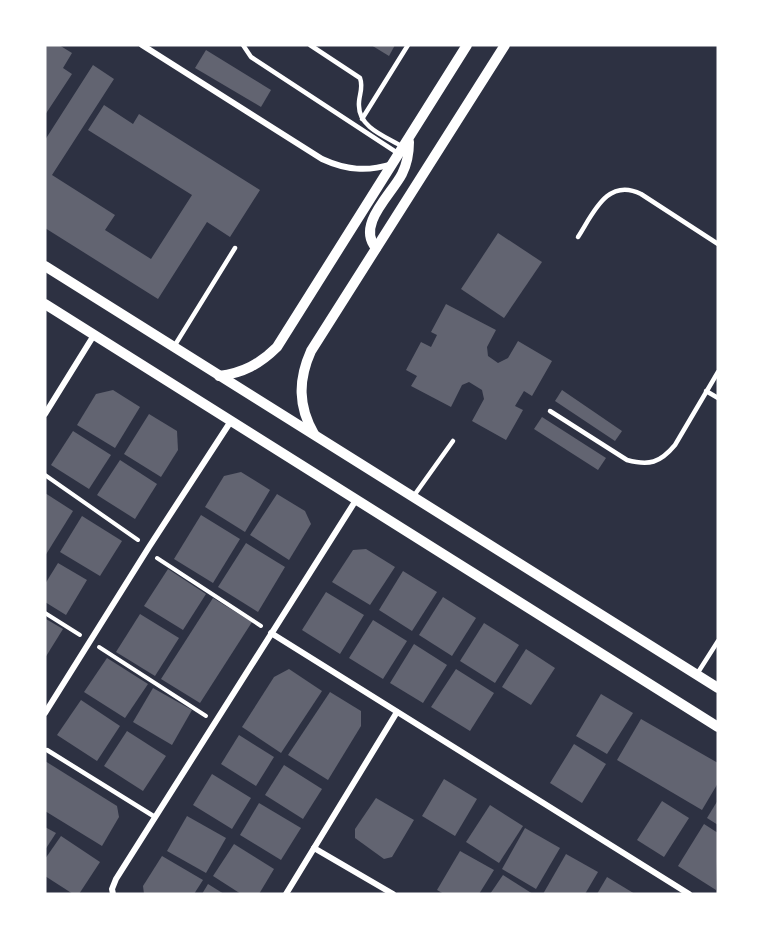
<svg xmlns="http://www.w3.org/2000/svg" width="763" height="939" viewBox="0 0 763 939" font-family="'Fira Sans',sans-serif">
<rect width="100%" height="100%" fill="#2d3142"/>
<!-- building -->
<g fill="#626471">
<path d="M45,45H59L72,53L63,68L72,74L45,115Z"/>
<path d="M371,45H395L389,56Z"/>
<path d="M206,50L271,90L261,107L195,68Z"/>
<path d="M93,65L114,79L52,175L115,215L105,230L151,259L192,195L88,130L104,105L133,124L139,114L260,190L230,237L207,222L158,299L45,228V140Z"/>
<path d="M498,233L542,262L504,318L461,289Z"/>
<path d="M446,304L496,330L487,347L488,356L498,363L508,358L518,341L552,361L532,396L524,391L515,406L523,410L506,440L472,421L484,399L482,390L469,382L462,385L451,407L411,386L417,376L406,370L421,342L431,347L437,335L431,332Z"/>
<path d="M113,390L140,407L115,448L77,425L96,394Z"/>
<path d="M562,390L622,431L615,441L555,401Z"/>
<path d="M149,414L177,431L178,450L161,477L124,454Z"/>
<path d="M542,417L606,458L598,470L534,429Z"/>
<path d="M73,431L111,455L89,489L51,465Z"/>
<path d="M120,460L157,484L135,519L97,495Z"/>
<path d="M241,472L270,490L245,532L205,507L224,476Z"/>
<path d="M45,493L73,511L45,556Z"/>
<path d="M277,494L305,511L311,524L289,560L250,535Z"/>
<path d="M201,515L240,539L213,583L174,559Z"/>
<path d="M82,516L122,541L100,576L60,552Z"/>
<path d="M246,543L285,567L258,612L218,587Z"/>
<path d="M366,549L395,567L370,605L332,582L353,550Z"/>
<path d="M58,563L87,580L66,615L45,602V584Z"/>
<path d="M168,569L206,594L183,630L144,606Z"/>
<path d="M403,571L437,592L412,631L379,610Z"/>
<path d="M326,592L364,615L340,654L302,630Z"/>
<path d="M443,597L476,618L452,656L419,635Z"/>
<path d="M213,598L252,622L200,703L161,679Z"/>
<path d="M140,614L179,638L155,676L116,652Z"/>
<path d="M46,619L63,629L45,658V621Z"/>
<path d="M373,620L407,641L383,679L349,658Z"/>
<path d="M484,623L519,645L495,683L460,661Z"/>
<path d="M414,644L447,665L423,703L390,683Z"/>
<path d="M526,649L555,668L531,705L502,687Z"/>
<path d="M107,658L148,684L125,718L84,692Z"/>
<path d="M289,669L322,691L281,753L242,727L274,677Z"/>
<path d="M456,669L494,693L470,731L431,707Z"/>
<path d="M153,688L192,710L172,745L133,722Z"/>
<path d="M330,692L361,711V726L328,780L288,755Z"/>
<path d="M601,694L633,713L607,754L576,736Z"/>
<path d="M81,700L120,726L97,761L57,735Z"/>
<path d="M641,719L718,763V783L702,810L617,760Z"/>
<path d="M127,731L166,756L143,791L104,766Z"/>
<path d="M239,735L274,757L256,786L221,764Z"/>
<path d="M574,744L606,764L582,803L550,783Z"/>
<path d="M45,761L117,806L119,817L102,846L45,811Z"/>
<path d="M284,765L322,789L303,819L265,795Z"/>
<path d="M212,774L251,798L232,829L193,805Z"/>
<path d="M444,779L477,799L455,836L422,816Z"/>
<path d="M376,798L414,820L392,857L384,859L355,838V829Z"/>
<path d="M718,800V825L707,818Z"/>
<path d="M662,801L689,818L664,857L637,840Z"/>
<path d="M259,803L301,828L281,860L240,835Z"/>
<path d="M490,805L523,826L499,863L466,842Z"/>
<path d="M187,816L226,838L206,873L167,851Z"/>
<path d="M704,824L718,833L716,890L678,866Z"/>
<path d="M45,827L56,833L45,850Z"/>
<path d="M525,828L560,848L536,889L502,869Z"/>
<path d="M61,836L100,862L79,894H73L45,876V859Z"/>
<path d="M234,844L274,869L259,894H241L213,876Z"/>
<path d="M460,851L494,870L479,894H444L437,890Z"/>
<path d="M566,854L598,872L585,894H543Z"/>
<path d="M162,856L203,880L194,894H144L143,886Z"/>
<path d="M503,875L533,894H490Z"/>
<path d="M607,877L635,894H597Z"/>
<path d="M208,884L224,894H202Z"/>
</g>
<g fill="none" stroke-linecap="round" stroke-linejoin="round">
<!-- path -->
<g stroke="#fff" stroke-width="4">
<path d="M45,475L138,540"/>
<path d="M157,558L261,626"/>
<path d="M45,613L80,635"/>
<path d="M99,647L206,716"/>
</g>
<!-- service -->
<g stroke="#fff" stroke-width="4.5">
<path d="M243,45L251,57L399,154"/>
<path d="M310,45L360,78C364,89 358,96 359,106C359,128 387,137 403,147"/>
<path d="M362,119L408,45"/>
<path d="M578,237C593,214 607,177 641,194L718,244"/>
<path d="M175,345L235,248"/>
<path d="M706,391L718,398"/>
<path d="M550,411L627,460C649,466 660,463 675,445L718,372"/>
<path d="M413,497L453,441"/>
<path d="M697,674L718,641"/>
<path d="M47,750L155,817"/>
</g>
<!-- minor -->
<g stroke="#fff" stroke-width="6">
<path d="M142,45L322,159C346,170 367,172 392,164"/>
<path d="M45,414L94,335"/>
<path d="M271,633L689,894"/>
<path d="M45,713L149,547L231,421"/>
<path d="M314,848L393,894"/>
<path d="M113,894L112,889L116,879L356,500"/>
<path d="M286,894L397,712"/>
</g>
<!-- tertiary -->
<g stroke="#fff" stroke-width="10">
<path d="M376,248C356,225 391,195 402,174C407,164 409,153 409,142"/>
<path d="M45,266L718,688"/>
<path d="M45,304L718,727"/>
<path d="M219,376C243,373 260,364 277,347L467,45"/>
<path d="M314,434C298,406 298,380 311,351L505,45"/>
</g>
</g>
<!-- border -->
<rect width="763" height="939" fill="none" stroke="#ffffff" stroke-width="93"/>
</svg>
